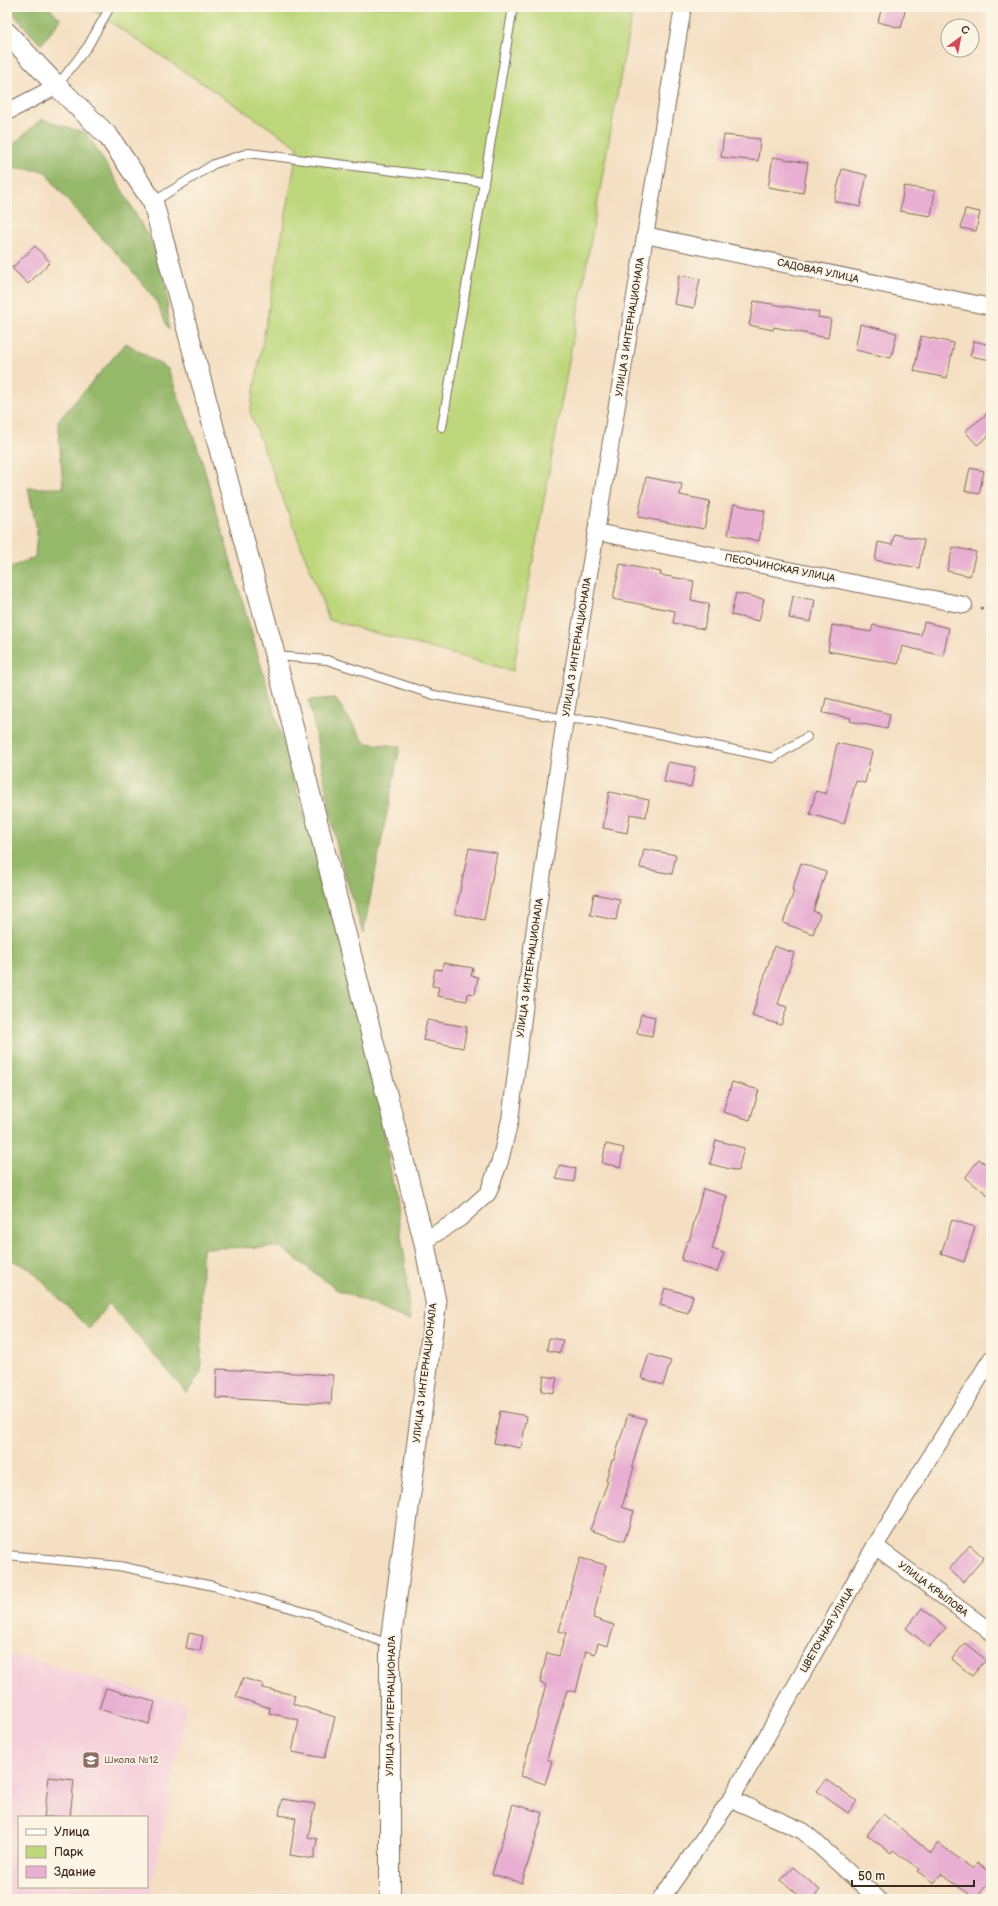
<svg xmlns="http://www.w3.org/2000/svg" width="998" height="1906" viewBox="0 0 998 1906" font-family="'Balsamiq Sans',sans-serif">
<rect width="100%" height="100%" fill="#fcf5e5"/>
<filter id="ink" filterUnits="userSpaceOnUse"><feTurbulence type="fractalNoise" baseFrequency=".025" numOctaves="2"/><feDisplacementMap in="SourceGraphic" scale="8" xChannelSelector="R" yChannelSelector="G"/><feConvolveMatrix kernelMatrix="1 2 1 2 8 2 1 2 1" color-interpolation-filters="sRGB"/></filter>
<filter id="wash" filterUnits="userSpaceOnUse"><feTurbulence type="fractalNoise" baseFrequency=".012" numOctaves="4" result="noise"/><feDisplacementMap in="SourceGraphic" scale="16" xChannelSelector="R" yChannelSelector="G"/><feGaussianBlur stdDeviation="0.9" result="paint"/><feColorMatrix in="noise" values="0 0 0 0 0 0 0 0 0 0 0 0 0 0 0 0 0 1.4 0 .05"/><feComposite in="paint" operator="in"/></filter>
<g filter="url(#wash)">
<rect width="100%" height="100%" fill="#f4dfc2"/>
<!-- built -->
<path fill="#f5cfdb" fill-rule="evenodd" d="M7,1653L187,1704L149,1899H7ZM19,1817H147V1887H19Z"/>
<!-- green -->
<path fill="#bed77b" stroke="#7c804c" d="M88,7H633L513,671L329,620L250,412L298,147Z"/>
<!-- forest -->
<g fill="#96b86b" stroke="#687144">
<path d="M7,7H48L61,19L41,45Z"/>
<path d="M41,119L86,133L121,188L165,267L169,330L155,299L120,257L76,211L44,171L7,167V150Z"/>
<path d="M126,343L168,369L199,451L370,1043L405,1260L410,1321L336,1289L280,1247L202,1248L201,1372L187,1393L109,1303L89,1329L30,1269L7,1258V569L35,557L37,530L28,488H63L58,421Z"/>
<path d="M335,698L365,743L400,746L363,934L338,851L309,700Z"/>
</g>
<g id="blocks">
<!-- building -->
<g fill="#e8afd2">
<path d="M882,7H906L901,28L878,22Z"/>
<path d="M724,135L760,139L758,161L721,157Z"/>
<path d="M773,157L808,163L803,193L768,187Z"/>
<path d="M842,169L867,175L860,207L834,201Z"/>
<path d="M904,186L935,191L931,216L900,211Z"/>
<path d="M965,209L980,212L976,231L961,228Z"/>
<path d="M35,246L50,262L28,284L12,268Z"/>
<path d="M679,275L700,279L694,308L674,304Z"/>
<path d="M754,301L819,312L818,317L831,319L828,338L774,327L773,330L749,325Z"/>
<path d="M860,324L897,333L891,358L855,350Z"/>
<path d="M921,336L954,343L947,378L914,371Z"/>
<path d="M974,341L991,345V360L970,356Z"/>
<path d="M991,411V434L977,445L965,431Z"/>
<path d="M970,468L984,471L979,494L965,491Z"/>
<path d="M646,477L682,484L680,495L710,501L704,529L638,517Z"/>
<path d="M734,504L765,511L759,541L728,534Z"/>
<path d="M894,534L924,540L919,568L875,560L878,542L892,545Z"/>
<path d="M953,547L976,552L970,576L947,571Z"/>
<path d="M620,564L661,572L660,575L694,581L691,600L709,604L704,629L673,623L675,611L613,599Z"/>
<path d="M736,593L764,599L759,621L731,615Z"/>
<path d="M793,596L815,600L811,622L789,618Z"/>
<path d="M924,622L949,628L943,656L902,646L898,664L828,651L832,625L871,632L873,625L921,635Z"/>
<path d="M826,698L890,714L887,729L850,721L851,718L823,713Z"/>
<path d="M837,743L872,751L865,783L856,781L844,824L810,814L816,791L826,794Z"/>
<path d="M668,762L695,767L691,787L664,782Z"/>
<path d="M609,792L649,800L646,817L630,814L627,833L603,828Z"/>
<path d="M469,848L497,853L484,920L455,914Z"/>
<path d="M644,849L676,855L672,874L640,868Z"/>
<path d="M801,863L826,872L813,911L820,914L813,934L783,923L794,891L792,890Z"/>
<path d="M594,894L620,899L616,920L590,915Z"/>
<path d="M774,946L794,953L778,1004L787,1007L781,1025L752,1016Z"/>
<path d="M444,963L473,968L471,976L478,977L475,994L468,993L467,1001L437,996L439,987L432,986L435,969L442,970Z"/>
<path d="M641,1014L655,1017L652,1036L637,1033Z"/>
<path d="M427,1020L467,1027L463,1048L423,1040Z"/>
<path d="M732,1082L759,1090L750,1120L723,1112Z"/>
<path d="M716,1140L744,1148L738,1171L710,1164Z"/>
<path d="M606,1144L624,1148L620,1167L602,1163Z"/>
<path d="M979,1159L991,1168V1197L965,1178Z"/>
<path d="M559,1165L576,1168L574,1182L556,1179Z"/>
<path d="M703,1189L727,1196L712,1249L724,1253L717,1272L681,1260L687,1241H689Z"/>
<path d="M952,1220L975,1227L964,1262L941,1254Z"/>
<path d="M665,1288L693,1296L688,1313L660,1305Z"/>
<path d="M549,1338L563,1340L560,1353L547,1350Z"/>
<path d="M649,1354L671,1361L663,1385L641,1378Z"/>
<path d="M217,1369L333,1375L331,1404L216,1398Z"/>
<path d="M544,1376L557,1378L554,1393L541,1391Z"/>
<path d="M500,1411L527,1416L521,1448L494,1443Z"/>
<path d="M628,1414L646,1419L632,1466L634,1467L622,1507L634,1511L624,1541L590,1530L608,1481L606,1480L612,1460H614Z"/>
<path d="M970,1545L984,1558L963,1582L949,1569Z"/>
<path d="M580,1558L606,1565L593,1618L614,1625L608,1646L598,1643L595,1654L586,1651L576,1692L567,1690L547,1759L552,1761L545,1784L521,1776L546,1685L540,1683L547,1653L559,1656L566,1633L559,1631Z"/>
<path d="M922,1608L946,1628L929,1647L906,1628Z"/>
<path d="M189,1633L203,1636L200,1651L186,1648Z"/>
<path d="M965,1643L986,1660L972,1676L952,1659Z"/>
<path d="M243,1678L263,1684L262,1688L295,1695L293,1704L335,1717L325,1758L292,1752L299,1720L269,1713L270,1708L236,1697Z"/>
<path d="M106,1688L155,1702L149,1724L99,1709Z"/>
<path d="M49,1777L74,1780L70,1817H44Z"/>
<path d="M826,1779L857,1801L848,1813L817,1791Z"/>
<path d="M282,1799L315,1804L308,1837L317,1839L314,1859L290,1855L296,1818L279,1815Z"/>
<path d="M513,1804L543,1813L522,1883L492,1874Z"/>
<path d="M883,1814L931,1853L938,1843L973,1869L977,1863L991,1873V1879L976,1899L941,1874L934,1883L917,1871L919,1869L893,1850L891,1853L867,1835Z"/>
<path d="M793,1867L820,1890L812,1899H803L781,1880Z"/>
</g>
</g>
</g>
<g filter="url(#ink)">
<use href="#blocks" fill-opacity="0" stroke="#7c6957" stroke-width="1"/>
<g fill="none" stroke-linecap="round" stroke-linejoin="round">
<!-- service casing -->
<g stroke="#7c6957" stroke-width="10">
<g id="service">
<path d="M57,86L88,46L110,7"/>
<path d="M484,182L513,7"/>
<path d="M153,202L214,164L248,153L484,182L442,427"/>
<path d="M276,656L327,660L434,695L565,719L592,720L773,758L807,737"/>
<path d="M7,1555L119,1566L213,1586L312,1614L390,1645"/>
</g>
</g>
<!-- minor casing -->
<g stroke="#7c6957" stroke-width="18">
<g id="minor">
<path d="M7,112L57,86"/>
<path d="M645,235L991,307"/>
<path d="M596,532L964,605"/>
<path d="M424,1241L459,1219L488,1193L500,1161L510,1120L532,948L565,719L683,7"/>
<path d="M875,1546L991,1632"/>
<path d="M731,1799L803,1831L878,1899"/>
<path d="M661,1899L731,1799L875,1546L991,1359"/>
</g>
</g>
<!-- tertiary casing -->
<g stroke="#7c6957" stroke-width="22">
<path id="tertiary" d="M7,33L57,86L109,137L153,202L275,656L424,1241L436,1304L390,1645V1899"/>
</g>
<!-- path -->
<path stroke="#7c6957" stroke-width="2.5" stroke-dasharray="3 3" stroke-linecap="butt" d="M980,608L991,609"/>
<!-- service -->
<use href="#service" stroke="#fff" stroke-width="8"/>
<!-- minor -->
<use href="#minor" stroke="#fff" stroke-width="16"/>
<!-- tertiary -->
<use href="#tertiary" stroke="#fff" stroke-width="20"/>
</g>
</g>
<!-- icons -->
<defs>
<g id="school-square" transform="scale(0.9)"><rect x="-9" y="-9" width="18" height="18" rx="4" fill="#8d6e63" stroke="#fcf5e5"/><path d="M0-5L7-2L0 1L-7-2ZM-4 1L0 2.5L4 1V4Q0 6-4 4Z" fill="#fff"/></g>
</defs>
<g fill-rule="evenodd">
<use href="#school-square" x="91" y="1760"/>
</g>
<g text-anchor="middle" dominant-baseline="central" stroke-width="3.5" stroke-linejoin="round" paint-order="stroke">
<!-- street labels -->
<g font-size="10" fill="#3b2a1e" stroke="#fcf5e5">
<text transform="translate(818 271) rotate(12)">САДОВАЯ УЛИЦА</text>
<text transform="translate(630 327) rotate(-81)">УЛИЦА 3 ИНТЕРНАЦИОНАЛА</text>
<text transform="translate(780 568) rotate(11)">ПЕСОЧИНСКАЯ УЛИЦА</text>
<text transform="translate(577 647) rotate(-81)">УЛИЦА 3 ИНТЕРНАЦИОНАЛА</text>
<text transform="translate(530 968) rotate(-82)">УЛИЦА 3 ИНТЕРНАЦИОНАЛА</text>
<text transform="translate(425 1373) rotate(-83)">УЛИЦА 3 ИНТЕРНАЦИОНАЛА</text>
<text transform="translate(933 1589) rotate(37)">УЛИЦА КРЫЛОВА</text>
<text transform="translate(827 1630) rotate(-60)">ЦВЕТОЧНАЯ УЛИЦА</text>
<text transform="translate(391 1706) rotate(-89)">УЛИЦА 3 ИНТЕРНАЦИОНАЛА</text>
</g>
<!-- education labels -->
<g font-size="10" fill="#785e54" stroke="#fcf5e5" text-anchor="start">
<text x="104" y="1760">Школа №12</text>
</g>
</g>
<!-- margin -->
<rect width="998" height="1906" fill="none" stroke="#fcf5e5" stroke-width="24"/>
<!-- legend -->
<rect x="18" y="1816" width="130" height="72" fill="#fcf5e5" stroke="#afa495"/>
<rect x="26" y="1829" width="20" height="6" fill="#ffffff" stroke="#afa495"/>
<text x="54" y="1836" font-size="12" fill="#3b2a1e">Улица</text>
<rect x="26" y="1846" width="20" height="12" fill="#bed77b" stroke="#afa495"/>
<text x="54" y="1856" font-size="12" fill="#3b2a1e">Парк</text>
<rect x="26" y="1866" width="20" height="12" fill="#e8afd2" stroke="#afa495"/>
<text x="54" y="1876" font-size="12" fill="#3b2a1e">Здание</text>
<!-- north arrow -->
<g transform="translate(960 38) rotate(32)"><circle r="19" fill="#fcf5e5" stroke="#afa495"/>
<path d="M0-3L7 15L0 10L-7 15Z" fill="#d1495b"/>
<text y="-6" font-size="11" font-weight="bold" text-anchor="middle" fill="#3b2a1e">С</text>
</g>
<!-- scale -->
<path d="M852 1880v6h122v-6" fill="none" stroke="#3b2a1e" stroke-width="2"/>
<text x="858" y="1880" font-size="12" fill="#3b2a1e" stroke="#fcf5e5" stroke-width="3" paint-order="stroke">50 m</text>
</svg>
